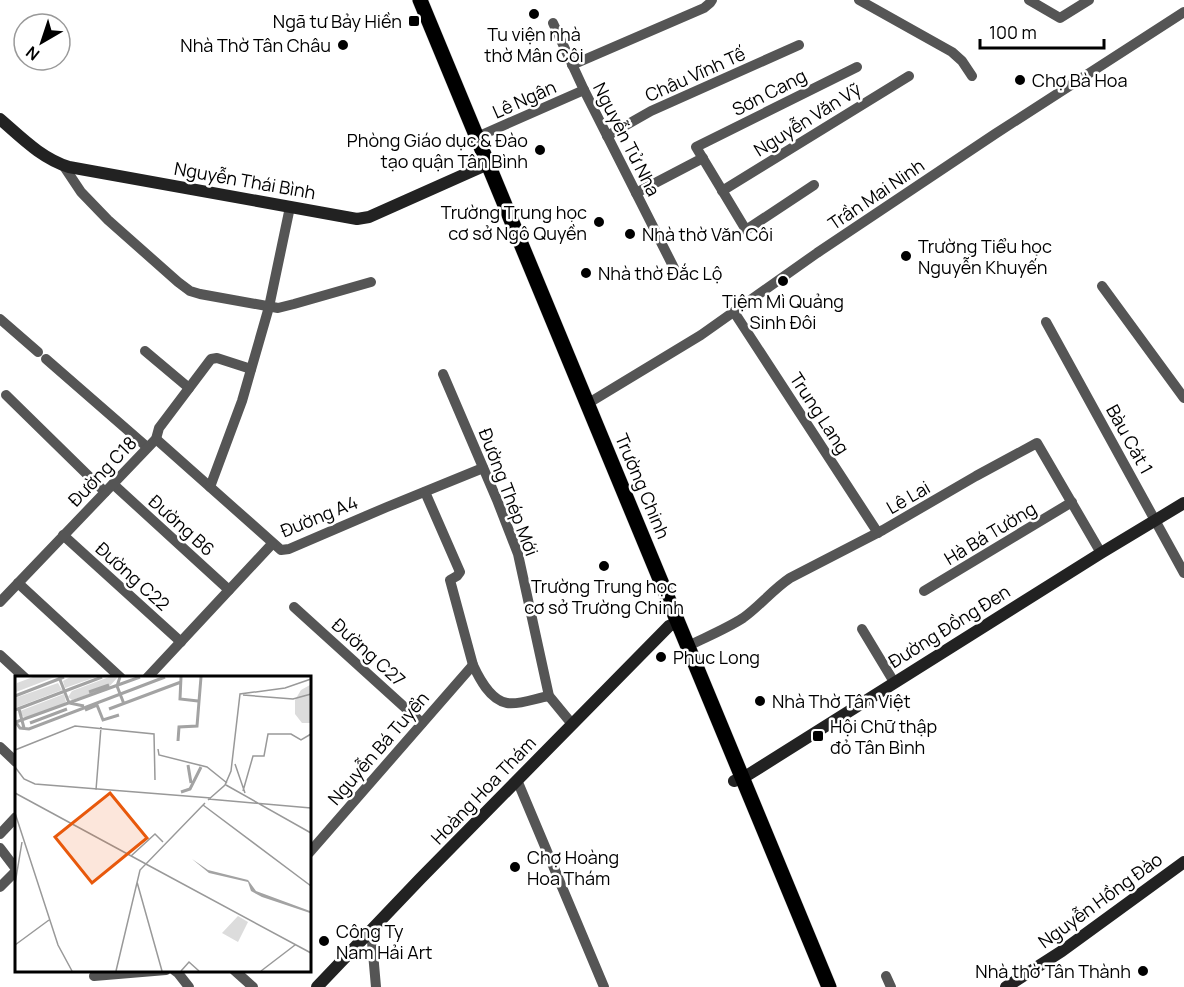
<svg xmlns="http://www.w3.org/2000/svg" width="1184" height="987" viewBox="0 0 1184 987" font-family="Manrope,sans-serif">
<rect width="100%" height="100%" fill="#fff"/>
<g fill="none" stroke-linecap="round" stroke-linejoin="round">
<!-- primary casing -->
<g stroke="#dbdbdb" stroke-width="16">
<path id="primary" d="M420,0L829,987"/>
</g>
<!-- street -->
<g stroke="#555" stroke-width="10">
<path d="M859,0L952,52L962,61L972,76"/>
<path d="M1029,0L1060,18L1089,0"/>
<path d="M553,23L584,90L674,268"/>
<path d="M572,65L704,8L710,3L712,0"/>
<path d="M607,136L651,111L799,45"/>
<path d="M477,137L584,90"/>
<path d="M63,165L81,192L108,220L178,282L190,291L200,294L278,308L294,304L371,282"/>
<path d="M814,185L746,230L696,147L857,67"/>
<path d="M722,191L909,76"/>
<path d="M636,193L703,158"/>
<path d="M1102,286L1184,398"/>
<path d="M734,312L878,533"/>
<path d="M0,319L38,352"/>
<path d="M1046,322L1184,573"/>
<path d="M145,351L189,388"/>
<path d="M46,359L147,447"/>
<path d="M443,374L497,500L518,554L549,696L572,724"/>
<path d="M6,395L105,492"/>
<path d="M587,404L701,335L817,253L995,134L1184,12"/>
<path d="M156,439L281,550L289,549L387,507L483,468"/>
<path d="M113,484L229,590"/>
<path d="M210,487L242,401L269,307L290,207"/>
<path d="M425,492L460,572L457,576L450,580L473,665C479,678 490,700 507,703C520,705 536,698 549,696"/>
<path d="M63,535L181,642"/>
<path d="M18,583L121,678"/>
<path d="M924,591L1072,502"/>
<path d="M0,602L156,439L159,428L211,359L217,358L251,369"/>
<path d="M294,607L422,723"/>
<path d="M862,629L894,682"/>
<path d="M688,646C706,637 726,629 743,618C760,606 772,590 790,578L883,530L976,476L1037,443L1101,553"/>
<path d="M0,655L25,678"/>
<path d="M147,678L272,544"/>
<path d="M0,747L16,762"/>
<path d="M517,780L604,987"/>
<path d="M0,834L16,817"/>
<path d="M0,848L16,869"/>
<path d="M309,853L473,665"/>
<path d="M0,887L16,871"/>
<path d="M371,930L376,987"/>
<path d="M174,970L178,973L189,987"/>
<path d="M234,970L253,987"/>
<path d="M94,976L166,970"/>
<path d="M886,976L891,987"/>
</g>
<!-- secondary -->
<g stroke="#222" stroke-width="12">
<path d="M0,119C22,138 41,158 69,167L357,219L369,217L488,164"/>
<path d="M734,781L743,778L1101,553L1184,503"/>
<path d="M317,987L420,879L669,626L678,622"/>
<path d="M1006,987L1062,951L1184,862"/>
</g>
<!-- primary -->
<use href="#primary" stroke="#000" stroke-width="15"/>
</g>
<!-- markers -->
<g fill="#000" stroke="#fff" stroke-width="2">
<circle cx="534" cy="14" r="6"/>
<rect x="408" y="15" width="12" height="12" rx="3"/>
<circle cx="343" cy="45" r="6"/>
<circle cx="1020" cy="80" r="6"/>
<circle cx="540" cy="150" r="6"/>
<circle cx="599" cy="222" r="6"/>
<circle cx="630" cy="234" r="6"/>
<circle cx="906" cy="256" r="6"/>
<circle cx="586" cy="273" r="6"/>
<circle cx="783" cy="281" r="6"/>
<circle cx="604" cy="566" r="6"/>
<circle cx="661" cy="657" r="6"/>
<circle cx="760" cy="701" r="6"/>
<rect x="812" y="730" width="12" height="12" rx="3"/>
<circle cx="515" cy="867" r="6"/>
<circle cx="324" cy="941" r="6"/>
<circle cx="1143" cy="971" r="6"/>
</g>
<g text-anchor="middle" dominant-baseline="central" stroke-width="5" stroke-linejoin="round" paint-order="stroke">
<!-- poi labels -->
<g font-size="18" fill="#000" stroke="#fff" text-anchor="start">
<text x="402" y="21" text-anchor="end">Ngã tư Bảy Hiền</text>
<text x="534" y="34" text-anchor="middle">Tu viện nhà<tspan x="534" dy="21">thờ Mân Côi</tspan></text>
<text x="331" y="45" text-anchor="end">Nhà Thờ Tân Châu</text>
<text x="1032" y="80">Chợ Bà Hoa</text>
<text x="528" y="140" text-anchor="end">Phòng Giáo dục &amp; Đào<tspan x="528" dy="21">tạo quận Tân Bình</tspan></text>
<text x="587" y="212" text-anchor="end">Trường Trung học<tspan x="587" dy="21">cơ sở Ngô Quyền</tspan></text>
<text x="642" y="234">Nhà thờ Văn Côi</text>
<text x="918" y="246">Trường Tiểu học<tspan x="918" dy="21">Nguyễn Khuyến</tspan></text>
<text x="598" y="273">Nhà thờ Đắc Lộ</text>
<text x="783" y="301" text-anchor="middle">Tiệm Mì Quảng<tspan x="783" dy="21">Sinh Đôi</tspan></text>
<text x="604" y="586" text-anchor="middle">Trường Trung học<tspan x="604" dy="21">cơ sở Trường Chinh</tspan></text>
<text x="673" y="657">Phuc Long</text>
<text x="772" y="701">Nhà Thờ Tân Việt</text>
<text x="830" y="726">Hội Chữ thập<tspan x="830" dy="21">đỏ Tân Bình</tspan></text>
<text x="527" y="857">Chợ Hoàng<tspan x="527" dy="21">Hoa Thám</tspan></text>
<text x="336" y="931">Công Ty<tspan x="336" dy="21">Nam Hải Art</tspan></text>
<text x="1131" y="971" text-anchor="end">Nhà thờ Tân Thành</text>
</g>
<!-- street labels -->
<g font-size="18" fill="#000" stroke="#fff">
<text transform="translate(695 74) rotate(-24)">Châu Vĩnh Tế</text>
<text transform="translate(769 92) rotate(-27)">Sơn Cang</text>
<text transform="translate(524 99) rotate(-24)">Lê Ngân</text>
<text transform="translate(807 119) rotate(-32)">Nguyễn Văn Vỹ</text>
<text transform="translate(627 139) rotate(63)">Nguyễn Tử Nha</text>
<text transform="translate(245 180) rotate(10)">Nguyễn Thái Bình</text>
<text transform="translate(876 194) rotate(-34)">Trần Mai Ninh</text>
<text transform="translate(820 413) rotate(57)">Trung Lang</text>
<text transform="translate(1130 439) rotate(61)">Bàu Cát 1</text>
<text transform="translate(102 471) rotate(-46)">Đường C18</text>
<text transform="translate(643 486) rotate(67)">Trường Chinh</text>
<text transform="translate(509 492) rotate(69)">Đường Thép Mới</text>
<text transform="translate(908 497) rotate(-30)">Lê Lai</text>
<text transform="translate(319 516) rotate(-22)">Đường A4</text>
<text transform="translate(182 525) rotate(42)">Đường B6</text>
<text transform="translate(990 533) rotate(-31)">Hà Bá Tường</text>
<text transform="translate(133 576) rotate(42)">Đường C22</text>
<text transform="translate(949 626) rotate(-32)">Đường Đồng Đen</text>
<text transform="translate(369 652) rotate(42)">Đường C27</text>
<text transform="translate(378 748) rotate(-49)">Nguyễn Bá Tuyển</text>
<text transform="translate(483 790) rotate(-46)">Hoàng Hoa Thám</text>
<text transform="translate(1100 900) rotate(-36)">Nguyễn Hồng Đào</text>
</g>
</g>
<!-- overview -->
<g transform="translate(15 676)">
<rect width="296" height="296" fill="#fff"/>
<path d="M18,1H40L1,16L2,7ZM55,1H81L50,12L48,5ZM94,1H103L93,12L57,24L53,21L57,15ZM43,7L47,14L0,32V22ZM295,9V47H287L280,38V24L286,14ZM49,18L51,26L45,30L13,42L6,40L5,35ZM223,240L233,246L223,266L207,257Z" fill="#dcdcdc"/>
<path d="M177,183L193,194L233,204L241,215L295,235V237L247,221L236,215L233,206L194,197Z" fill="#a3a3a3"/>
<path fill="none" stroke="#a3a3a3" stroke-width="3" d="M44,1L54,27L69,30M105,1L102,10L109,28M166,1L165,23L183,25M74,16L94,9M0,20L49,1M4,33L9,52M94,33L166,6M0,34L87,1M70,34L82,29L88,44L104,39M0,45L5,52L14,53L150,1M1,46L125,1M15,47L52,33M163,65L164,51L182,50L186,1M173,89L176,107M166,116L175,113L186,91"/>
<path fill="none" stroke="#999" stroke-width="1.5" d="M228,19L278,23L296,18M143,73L144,79L192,91L212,107M0,74L60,50L139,58L140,104M220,88L230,117M0,91L9,103L20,108L196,122M211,109L296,157M81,114L86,51M228,115L238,80H249L253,58H276L286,64L296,58M0,117L131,188M193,123L296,132M193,124L210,109L216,95L225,18L270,12L296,3M188,129L296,210M0,137L43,269L57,295M116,180L140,158L148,166M129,187L296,277M122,206L147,295M0,208L7,166M0,269L34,244M101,295L125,194L190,127M166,295L174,286L184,295M246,295L280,269"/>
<path fill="#e8590c" fill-opacity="0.15" stroke="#e8590c" stroke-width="3" d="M95,117L132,162L77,207L40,161Z"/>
<rect width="296" height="296" fill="none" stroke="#000" stroke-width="3"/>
</g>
<!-- north arrow -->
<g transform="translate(42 42) rotate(219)"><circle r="28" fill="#ffffff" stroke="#999999" stroke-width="1.5"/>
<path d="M0-4.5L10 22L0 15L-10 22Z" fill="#000000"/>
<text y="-9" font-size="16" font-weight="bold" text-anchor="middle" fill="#000000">N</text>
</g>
<!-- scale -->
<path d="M980 39v9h124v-9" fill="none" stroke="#000000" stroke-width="3"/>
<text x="989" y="39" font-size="18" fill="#000000" stroke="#ffffff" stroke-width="4.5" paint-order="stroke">100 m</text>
</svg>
